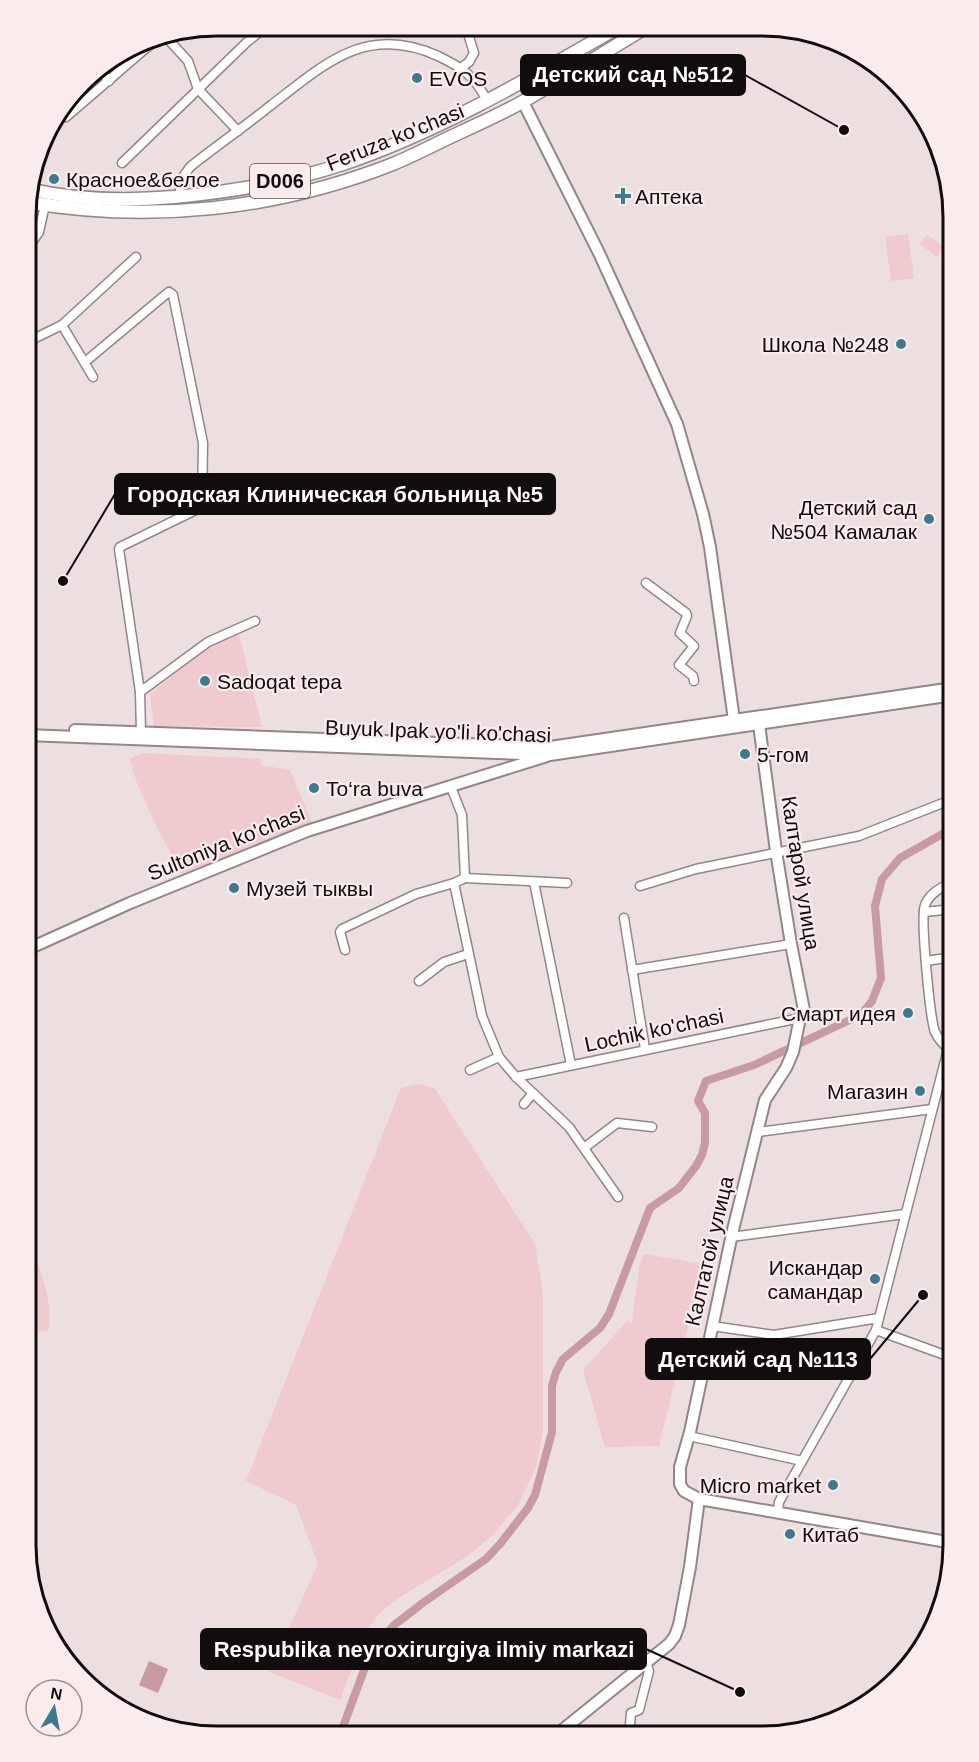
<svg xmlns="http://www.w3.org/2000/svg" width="979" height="1762" viewBox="0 0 979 1762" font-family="Arial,sans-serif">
<rect width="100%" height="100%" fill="#eddfe0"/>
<!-- green -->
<g fill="#efcacf">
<path d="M908,234L914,278L891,281L885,237Z"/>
<path d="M927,235L944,247L937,257L920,244Z"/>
<path d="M238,631L262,727L154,726L150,694L215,642Z"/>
<path d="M143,753L261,759V765L290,770L312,823L183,877C167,844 136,793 130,758Z"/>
<path d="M421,1084L435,1089L535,1244L543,1292V1431L536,1468L518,1505L493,1535L466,1557L397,1599L380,1613L365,1633L340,1700L269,1672L318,1564L296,1505L246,1481L401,1088Z"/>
<path d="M26,1233C38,1265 53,1295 49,1330L26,1333Z"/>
<path d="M644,1254L703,1264L659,1446L605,1447L583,1370L627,1321L632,1323L639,1267Z"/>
</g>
<!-- water -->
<path fill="#c79ba1" d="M149,1661L168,1669L158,1693L139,1685Z"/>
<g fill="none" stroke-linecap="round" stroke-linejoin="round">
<!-- canal -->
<path stroke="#c79ba1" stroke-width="8" d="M340,1735L364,1670L381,1640L393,1626L424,1602L486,1559L500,1544L528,1508L535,1495L552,1432V1386L556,1372L563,1359L600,1328L609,1314L650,1208L679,1188L696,1166L702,1155L705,1143V1113L698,1101L706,1081L754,1065L854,1018L865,1010L872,1001L881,978L875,906L882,879L900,858L953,828"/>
<!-- minor casing -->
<g stroke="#938688" stroke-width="11">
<g id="minor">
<path d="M165,36L188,61L198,89L238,131"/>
<path d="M462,67L469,62L474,53L466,27"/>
<path d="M99,68L109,81"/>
<path d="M58,117H66L159,37"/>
<path d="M122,163L247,42L267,26"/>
<path d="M180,196V181L190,167C216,146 244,127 270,106C324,65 365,23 438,56C463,68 473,75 487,100"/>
<path d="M27,249L39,232L45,205"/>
<path d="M62,325L93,377"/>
<path d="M27,342L62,325L136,257"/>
<path d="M85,362L165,295L169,292L173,295L203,443L202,507L120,547L119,549L140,692L208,642L255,621"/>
<path d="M646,583L686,613L687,616L680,633L694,646L679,665L693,676L694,681"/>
<path d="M140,692L141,732"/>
<path d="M451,787L462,815L465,878L454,883L482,1016L499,1057L516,1077L569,1127L618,1197"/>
<path d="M465,878L567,883"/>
<path d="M534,882L571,1065"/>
<path d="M640,886L696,869L859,836L953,799"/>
<path d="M924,912L953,909"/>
<path d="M624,918L645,1049"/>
<path d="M345,950L340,932L342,929L416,894L454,883"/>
<path d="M926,961L953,957"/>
<path d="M632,970L791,944"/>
<path d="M419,981L444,962L468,954"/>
<path d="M953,1053C947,1048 938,1039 935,1032C930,1018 920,917 925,905C929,894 943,886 953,882"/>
<path d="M470,1070L499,1057"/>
<path d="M516,1077L800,1018"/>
<path d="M524,1104L533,1093"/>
<path d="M758,1132L932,1109"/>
<path d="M584,1148L617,1123L652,1127"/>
<path d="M731,1237L905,1214"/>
<path d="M712,1326L774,1335L879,1318"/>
<path d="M876,1330L953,1358"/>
<path d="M689,1436L802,1461"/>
<path d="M778,1512L779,1502L876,1330L948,1049"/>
<path d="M629,1736L631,1713L639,1710L649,1671L646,1662"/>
</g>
</g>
<!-- tertiary casing -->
<g stroke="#938688" stroke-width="14">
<g id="tertiary">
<path d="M523,102L599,253L677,424L703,514L710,547L734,720"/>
<path d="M758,717L776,851L791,944L804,1010L800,1018L793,1052L786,1068L765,1100L732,1234L690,1432L680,1467V1484L684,1491L699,1499L953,1543"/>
<path d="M26,950L130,903L307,831L547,756"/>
<path d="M555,1736L669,1644L675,1636L679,1625L690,1567L699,1499"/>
</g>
</g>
<!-- secondary casing -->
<g stroke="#938688" stroke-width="14">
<g id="secondary">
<path d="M75,730L550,747L953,688"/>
<path d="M26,735L550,755L953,695"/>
</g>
</g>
<!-- primary casing -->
<g stroke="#938688" stroke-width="15">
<g id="primary">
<path d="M28,189C75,200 126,201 174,197C230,192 289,182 343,164C438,132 530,78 617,28"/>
<path d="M27,202C151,223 276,210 393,164C415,155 437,143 459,133C481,123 503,113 524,101C565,77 605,52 645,28"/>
</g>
</g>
<!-- minor -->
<use href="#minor" stroke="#fff" stroke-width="8"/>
<!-- tertiary -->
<use href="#tertiary" stroke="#fff" stroke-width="10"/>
<!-- secondary -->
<use href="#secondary" stroke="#fff" stroke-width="10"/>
<!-- primary -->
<use href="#primary" stroke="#fff" stroke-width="12"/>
</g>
<!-- markers -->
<g fill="#3a7c8e" stroke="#faeced" stroke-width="2">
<circle cx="417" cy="78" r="6"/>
<circle cx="54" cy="179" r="6"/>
<path d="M620 187h6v6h6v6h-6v6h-6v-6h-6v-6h6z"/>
<circle cx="901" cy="344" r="6"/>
<circle cx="929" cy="519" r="6"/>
<circle cx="205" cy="681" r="6"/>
<circle cx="745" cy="754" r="6"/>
<circle cx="314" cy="788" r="6"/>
<circle cx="234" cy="888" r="6"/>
<circle cx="908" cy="1013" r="6"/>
<circle cx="920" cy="1091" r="6"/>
<circle cx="875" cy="1279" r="6"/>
<circle cx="833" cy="1485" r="6"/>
<circle cx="790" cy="1534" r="6"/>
</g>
<g text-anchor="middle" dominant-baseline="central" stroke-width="4.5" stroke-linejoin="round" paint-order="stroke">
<!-- shield labels -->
<rect fill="#faeced" stroke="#574f50" stroke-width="1.5" x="250" y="164" width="60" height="34" rx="4.5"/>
<g font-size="20" font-weight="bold" fill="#110c0d">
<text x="280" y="181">D006</text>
</g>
<!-- poi labels -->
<g font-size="21" fill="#110c0d" stroke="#faeced" text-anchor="start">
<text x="429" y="78">EVOS</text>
<text x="66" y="179">Красное&amp;белое</text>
<text x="635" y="196">Аптека</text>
<text x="889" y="344" text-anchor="end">Школа №248</text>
<text x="917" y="507" text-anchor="end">Детский сад<tspan x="917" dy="24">№504 Камалак</tspan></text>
<text x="217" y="681">Sadoqat tepa</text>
<text x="757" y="754">5-гом</text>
<text x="326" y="788">To‘ra buva</text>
<text x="246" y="888">Музей тыквы</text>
<text x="896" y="1013" text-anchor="end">Смарт идея</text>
<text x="908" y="1091" text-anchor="end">Магазин</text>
<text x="863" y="1267" text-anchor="end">Искандар<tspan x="863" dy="24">самандар</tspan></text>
<text x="821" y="1485" text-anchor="end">Micro market</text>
<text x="802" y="1534">Китаб</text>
</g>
<!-- street labels -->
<g font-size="21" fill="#110c0d" stroke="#faeced">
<text transform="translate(395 137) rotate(-22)">Feruza ko'chasi</text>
<text transform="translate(438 731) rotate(2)">Buyuk Ipak yo'li ko'chasi</text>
<text transform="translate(226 843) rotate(-22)">Sultoniya ko'chasi</text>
<text transform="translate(801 873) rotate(81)">Калтарой улица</text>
<text transform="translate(654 1030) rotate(-12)">Lochik ko'chasi</text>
<text transform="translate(709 1251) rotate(-77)">Калтатой улица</text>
</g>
</g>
<!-- crop -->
<path d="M0 0H979V1762H0ZM217 36H762A181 181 0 0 1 943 217V1545A181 181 0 0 1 762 1726H217A181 181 0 0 1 36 1545V217A181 181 0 0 1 217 36Z" fill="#faeced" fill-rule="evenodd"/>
<path fill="none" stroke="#110c0d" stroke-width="3" d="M217 36H762A181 181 0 0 1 943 217V1545A181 181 0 0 1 762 1726H217A181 181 0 0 1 36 1545V217A181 181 0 0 1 217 36Z"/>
<!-- callouts -->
<path fill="none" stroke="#110c0d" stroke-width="2" d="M844 130L745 75M63 581L115 494M923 1295L870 1359M740 1692L646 1649"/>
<g fill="#110c0d" stroke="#faeced" stroke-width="2">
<circle cx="844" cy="130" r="6"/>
<circle cx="63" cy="581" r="6"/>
<circle cx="923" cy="1295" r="6"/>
<circle cx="740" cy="1692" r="6"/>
</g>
<g fill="#110c0d" stroke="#110c0d" stroke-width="2">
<rect x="521" y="55" width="224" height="40" rx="6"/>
<rect x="115" y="474" width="440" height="40" rx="6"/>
<rect x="646" y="1339" width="224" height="40" rx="6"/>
<rect x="201" y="1629" width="445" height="40" rx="6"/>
</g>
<g font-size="22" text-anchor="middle" font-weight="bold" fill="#fff">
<text x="633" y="82">Детский сад №512</text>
<text x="335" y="502">Городская Клиническая больница №5</text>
<text x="758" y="1367">Детский сад №113</text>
<text x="424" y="1657">Respublika neyroxirurgiya ilmiy markazi</text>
</g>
<!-- north arrow -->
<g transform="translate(54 1708) rotate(10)"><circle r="28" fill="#faeced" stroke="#9d9293" stroke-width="1.5"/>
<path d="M0-4.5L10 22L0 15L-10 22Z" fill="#3a7c8e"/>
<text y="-9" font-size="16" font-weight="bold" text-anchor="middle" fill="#110c0d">N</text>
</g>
</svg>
